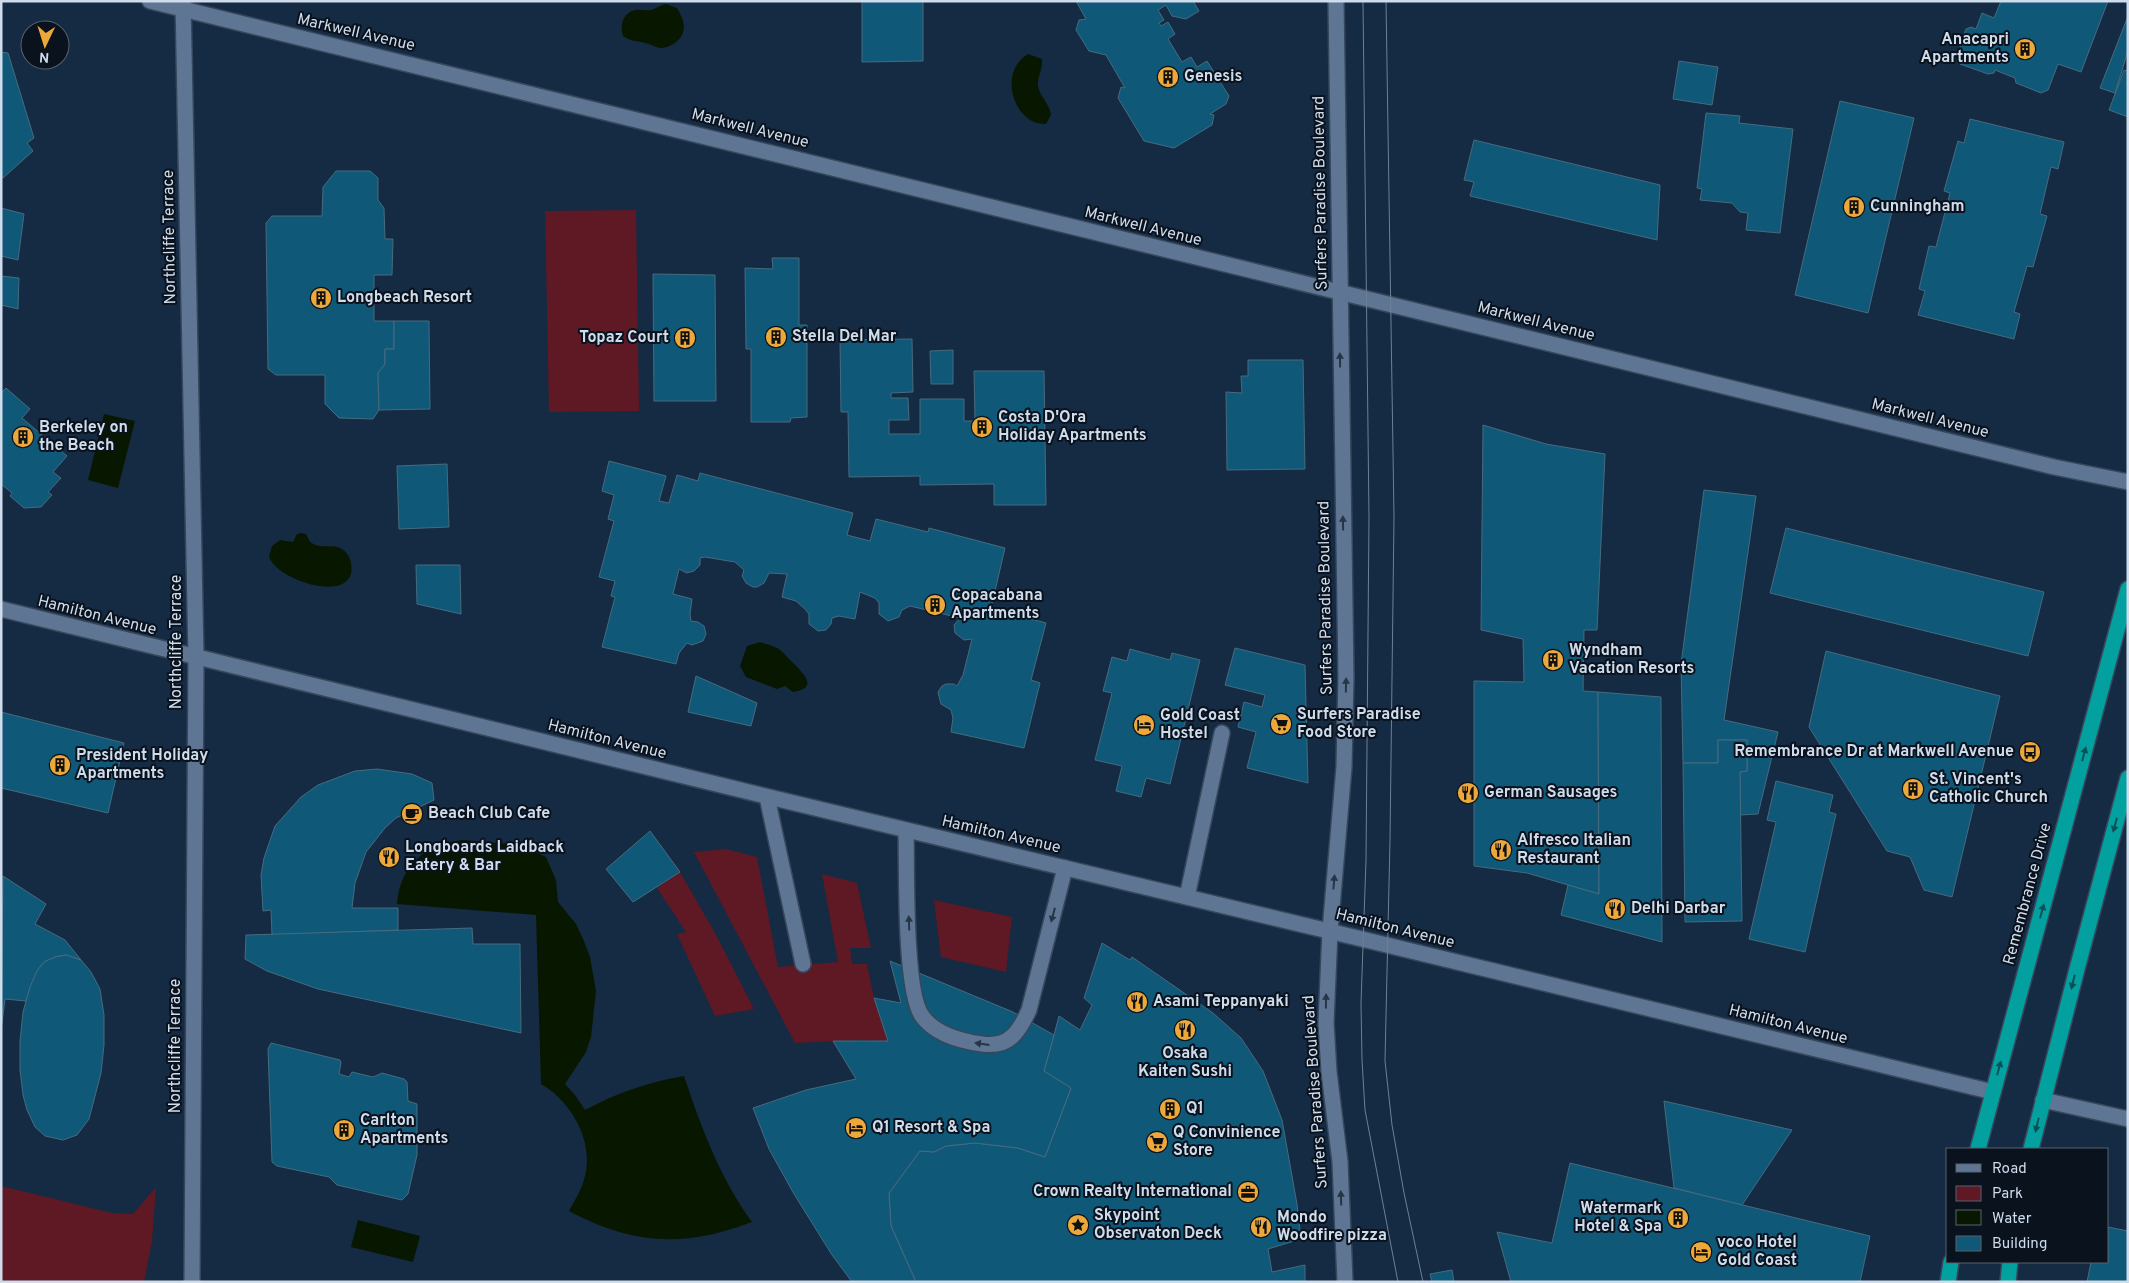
<svg xmlns="http://www.w3.org/2000/svg" width="2129" height="1283" viewBox="0 0 2129 1283" font-family="Overpass,sans-serif">
<rect width="100%" height="100%" fill="#152a43"/>
<!-- green -->
<g fill="#5e1925">
<path d="M636,210L639,411L549,412L545,211Z"/>
<path d="M726,849L757,857L778,967L838,962L822,874L857,883L871,948H850L852,964H867L874,998L888,1041L860,1040L795,1043L694,852Z"/>
<path d="M680,872L715,933L754,1009L715,1016L677,934L686,932L657,888Z"/>
<path d="M934,900L1012,917L1006,972L941,957Z"/>
<path d="M1,1186L112,1213L133,1214L156,1187L152,1241L144,1282H1Z"/>
</g>
<!-- water -->
<g fill="#081800">
<path d="M666,4L677,8C685,21 688,33 675,43C671,46 665,48 660,48C655,47 650,44 645,43C637,41 630,41 623,36C620,26 622,13 635,10C640,9 646,11 651,10C657,8 661,5 666,4Z"/>
<path d="M1028,54L1042,59C1043,70 1037,76 1038,86C1040,97 1050,104 1051,115L1046,124C1014,126 997,72 1028,54Z"/>
<path d="M104,414L135,421L118,488L88,480Z"/>
<path d="M301,533L306,534L310,542C313,544 317,546 321,546C327,547 333,545 340,548C345,550 350,556 351,563C359,606 278,582 269,557L272,546L280,540L293,542L297,534Z"/>
<path d="M760,642C766,644 774,646 779,649C783,652 787,657 790,660C800,670 822,688 793,692L785,686L777,689L746,677L740,666L747,646Z"/>
<path d="M463,840L520,845L546,857L556,880L558,902L576,924L584,941L590,957L596,991L591,1037L586,1052L565,1084L575,1095L585,1110C617,1093 648,1082 684,1076C701,1127 720,1178 752,1222C683,1248 633,1245 569,1211C575,1200 582,1189 585,1176C594,1141 571,1101 541,1084L536,915L397,904C400,865 425,844 463,840Z"/>
<path d="M358,1220L420,1236L413,1262L351,1247Z"/>
</g>
<!-- building -->
<g fill="#105878" stroke="#466b7f">
<path d="M862,1H923V61L862,62Z"/>
<path d="M1076,1H1193L1199,11L1186,19L1172,16L1166,5L1158,10L1164,20L1159,23L1161,26L1168,22L1175,34L1168,39L1182,62L1191,57L1197,67L1207,61L1229,96L1226,104L1210,114L1214,115L1212,125L1174,148L1144,141L1118,98L1121,87L1125,88L1106,55L1089,51L1076,30L1079,20L1086,19Z"/>
<path d="M2001,1H2108L2081,72L2058,64L2048,90L2041,93L2016,83L2015,78L1995,70L1994,73L1988,74L1960,64L1959,59L1962,52L1960,46L1966,29L1971,27L1976,29L1982,13L1994,18Z"/>
<path d="M2128,16V51L2115,93L2100,88Z"/>
<path d="M1,52L8,53L34,138L27,143L33,151L3,178L1,176Z"/>
<path d="M1679,61L1718,67L1712,105L1673,99Z"/>
<path d="M2124,70L2128,71V117L2109,110Z"/>
<path d="M1840,101L1914,118L1868,313L1795,295Z"/>
<path d="M1706,113L1740,116L1739,123L1793,129L1780,233L1746,230L1748,213L1740,212L1732,203L1700,200L1702,189L1697,188Z"/>
<path d="M1970,119L2064,142L2058,169L2051,167L2040,214L2047,216L2033,267L2027,266L2014,312L2020,314L2014,339L1918,315L1925,291L1919,289L1929,246L1936,247L1950,193L1944,191L1958,141L1964,143Z"/>
<path d="M1474,140L1660,185L1657,240L1470,196L1474,182L1464,180Z"/>
<path d="M336,171H370L378,178V200L384,208L385,239H393L392,275H374V321H394V349H385V364L378,373L379,410L373,419L339,418L325,404V375H276L268,369L266,223L272,216H322L323,187Z"/>
<path d="M1,208L24,214L18,260L1,256Z"/>
<path d="M772,258H799V325H807V417L791,418L790,422H751V349H746L745,268L773,269Z"/>
<path d="M653,274L715,275L716,401H654Z"/>
<path d="M1,276L19,278L18,309L1,305Z"/>
<path d="M394,321H429L430,409L379,410L378,373L385,364V349H394Z"/>
<path d="M912,339L913,392L891,393V398H908L909,420H889V434H920V399H964V421H975L974,371H1044L1046,505H994V484L920,485V476L849,477L848,412H841L840,340Z"/>
<path d="M953,350V384H931L930,351Z"/>
<path d="M1248,360H1303L1305,469L1227,470L1226,392L1242,393L1241,376H1248Z"/>
<path d="M6,388L30,409L22,418L67,456L53,472L61,478L48,492L52,495L41,507L24,508L10,496L12,493L1,484V393Z"/>
<path d="M1483,425L1546,444L1605,454L1597,630H1584L1583,691L1598,692L1599,894L1527,873L1474,866V681L1524,682L1523,639L1481,630Z"/>
<path d="M609,461L666,476L659,501L669,503L677,475L698,481L700,473L853,513L847,535L870,541L876,519L928,532L929,528L1005,548L991,608L1046,623L1031,680L1040,683L1024,748L951,732L953,718L951,710L941,704L938,692L942,686L946,684H954L957,686L963,675L972,639L964,640L955,633L954,625L960,618L910,606L902,610L899,617L888,621L879,614V603L875,598L860,592L855,619L839,616L832,618L831,624L826,630L818,631L809,624V614L805,609L796,601L782,597L787,574L769,573L764,583L757,587H753L746,583L742,576L744,570L735,562L705,557L700,558V565L694,571L687,573L679,569L673,594L692,599L690,614L691,621L698,622L704,626L706,634L703,641L692,645L687,643L679,653L676,664L602,647L615,597L611,596L615,581L599,577L614,521L608,519L614,495L602,491Z"/>
<path d="M447,464L449,527L399,529L397,466Z"/>
<path d="M1704,490L1756,496L1724,720L1778,732L1758,814L1740,815V772L1747,771V740H1718V763H1683L1681,664Z"/>
<path d="M1786,528L2044,592L2028,656L1770,593Z"/>
<path d="M416,565H460L461,614L417,604Z"/>
<path d="M1235,648L1305,665L1308,783L1247,768L1256,732L1238,727L1244,702L1262,707L1265,695L1225,685Z"/>
<path d="M1130,649L1170,660L1172,653L1200,660L1170,784L1146,778L1141,797L1116,791L1122,766L1095,760L1112,693L1103,691L1112,657L1127,661Z"/>
<path d="M1826,651L2000,696L1952,897L1924,890L1910,857L1887,851L1809,727Z"/>
<path d="M696,676L757,703L751,726L688,712Z"/>
<path d="M1598,692L1661,697L1662,942L1561,915L1568,885L1599,894Z"/>
<path d="M1,712L124,743L108,813L1,788Z"/>
<path d="M1718,740H1747V771L1740,772L1742,921L1685,922L1683,763H1718Z"/>
<path d="M377,769L412,774L432,783L434,800L396,818L385,828L366,852L355,883L352,908H398V930L272,935L271,910L263,911L261,875L264,858L275,826L301,797L318,785L355,771Z"/>
<path d="M1776,781L1833,795L1829,812L1836,814L1805,952L1749,939L1776,822L1767,820Z"/>
<path d="M650,831L680,872L633,902L606,869Z"/>
<path d="M3,876L46,904L35,924L65,940L81,960L66,955L55,957L44,962L37,971L26,1001L5,999L1,1031Z"/>
<path d="M472,928L473,944H520L521,1033L318,989L267,971L245,959L246,935Z"/>
<path d="M1102,943L1130,960L1132,957L1213,1013L1241,1038L1263,1071L1282,1120L1297,1204L1301,1239L1268,1249L1272,1272L1305,1265V1282H916L891,1226L889,1193L920,1151L934,1152L946,1146L975,1143L1018,1148L1045,1157L1071,1088L1044,1071L1054,1035L1059,1016L1080,1030L1092,1005L1084,998Z"/>
<path d="M66,955L81,960L91,972L100,989L104,1015V1045L101,1073L89,1119L77,1135L63,1140L45,1136L35,1127L27,1110L23,1095L20,1070V1041L23,1012L30,987L37,971L44,962L55,957Z"/>
<path d="M890,961L1013,1012L1054,1035L1044,1071L1071,1088L1045,1157L1018,1148L975,1143L946,1146L934,1152L920,1151L889,1193L891,1226L916,1282H852L832,1255L794,1194L769,1149L753,1108L806,1090L856,1079L833,1041H888L874,998L901,1003Z"/>
<path d="M271,1043L340,1060L341,1063L339,1074L349,1077L352,1072L373,1077L382,1073L404,1079L407,1082L408,1101L417,1104V1155L408,1194L402,1200L337,1185L329,1177L277,1166L272,1162L268,1049Z"/>
<path d="M1664,1101L1792,1130L1742,1205L1674,1188Z"/>
<path d="M1570,1163L1870,1236L1860,1282H1511L1497,1232L1552,1243Z"/>
<path d="M2108,1227L2128,1231V1282H2087L2091,1262H2108Z"/>
<path d="M1452,1270L1454,1282H1432L1430,1274Z"/>
</g>
<g fill="none" stroke-linecap="round" stroke-linejoin="round">
<!-- minor casing -->
<g stroke="#37475b" stroke-width="18">
<g id="minor">
<path d="M150,1L2054,467L2128,482"/>
<path d="M183,1L196,658L192,1282"/>
<path d="M1336,1L1346,677L1344,767L1330,931L1326,1023L1329,1072L1340,1162L1345,1282"/>
<path d="M1,609C454,723 908,830 1362,939C1573,989 1783,1042 1993,1092"/>
<path d="M767,797L803,964"/>
<path d="M906,831C907,867 904,991 922,1016C935,1034 960,1041 982,1044C1009,1048 1019,1032 1029,1010L1065,868"/>
<path d="M1187,897L1222,733"/>
<path d="M2043,1100L2128,1119"/>
</g>
</g>
<!-- highway casing -->
<g stroke="#37475b" stroke-width="18">
<g id="highway">
<path d="M1978,1149L2128,589"/>
<path d="M2031,1149L2077,969L2128,778"/>
<path d="M1948,1282L1951,1262"/>
<path d="M2008,1282L2010,1262"/>
</g>
</g>
<!-- minor -->
<use href="#minor" stroke="#5e7693" stroke-width="15"/>
<!-- highway -->
<use href="#highway" stroke="#02a1a0" stroke-width="15"/>
<!-- tram -->
<g stroke="#6f8095" stroke-width="1">
<path d="M1363,1L1369,517L1366,860L1361,1003L1362,1060L1365,1110L1398,1282"/>
<path d="M1386,1L1394,517L1390,840L1385,1061L1392,1125L1404,1193L1423,1282"/>
</g>
</g>
<!-- one-way arrows -->
<defs><path id="oneway-solid" d="M-6-.8H1V-3.2L6.5 0L1 3.2V.8H-6Z" transform="scale(1.25)"/></defs>
<g fill="#273546">
<use href="#oneway-solid" transform="translate(1340 360) rotate(-91)"/>
<use href="#oneway-solid" transform="translate(1343 523) rotate(-91)"/>
<use href="#oneway-solid" transform="translate(1346 685) rotate(-89)"/>
<use href="#oneway-solid" transform="translate(1334 882) rotate(-85)"/>
<use href="#oneway-solid" transform="translate(1053 915) rotate(105)"/>
<use href="#oneway-solid" transform="translate(909 923) rotate(-92)"/>
<use href="#oneway-solid" transform="translate(1326 1001) rotate(-89)"/>
<use href="#oneway-solid" transform="translate(982 1044) rotate(-172)"/>
<use href="#oneway-solid" transform="translate(1341 1198) rotate(-92)"/>
</g>
<g fill="#065258">
<use href="#oneway-solid" transform="translate(2084 754) rotate(-75)"/>
<use href="#oneway-solid" transform="translate(2115 825) rotate(105)"/>
<use href="#oneway-solid" transform="translate(2042 911) rotate(-75)"/>
<use href="#oneway-solid" transform="translate(2073 982) rotate(104)"/>
<use href="#oneway-solid" transform="translate(1999 1068) rotate(-75)"/>
<use href="#oneway-solid" transform="translate(2037 1125) rotate(103)"/>
</g>
<!-- icons -->
<defs>
<g id="building-disc" transform="scale(1.125)"><circle r="9.5" fill="#eda83c" stroke="#09121d"/><path d="M-4-6H4V6H1V3H-1V6H-4ZM-2.5-4.3h1.7v1.8h-1.7ZM.8-4.3h1.7v1.8H.8ZM-2.5-1h1.7V.8h-1.7ZM.8-1h1.7V.8H.8Z" fill="#111"/></g>
<g id="supermarket-disc" transform="scale(1.125)"><circle r="9.5" fill="#eda83c" stroke="#09121d"/><path d="M-6-5.5h2.5l.6 2H6L4.5 2H-2.5L-4.4-4H-6ZM-1.5 3.2a1.3 1.3 0 1 0 .1 0ZM3 3.2a1.3 1.3 0 1 0 .1 0Z" fill="#111"/></g>
<g id="hotel-disc" transform="scale(1.125)"><circle r="9.5" fill="#eda83c" stroke="#09121d"/><path d="M-6-4.5h1.5V1H6V5H4.5V3h-9V5H-6ZM-4 0a1.8 1.8 0 1 1 3.6 0ZM.5 0V-2.5h3Q6-2.5 6 0Z" fill="#111"/></g>
<g id="bus-disc" transform="scale(1.125)"><circle r="9.5" fill="#eda83c" stroke="#09121d"/><path d="M-5-6H5V4H4V6H2V4H-2V6H-4V4H-5ZM-3.5-4V0h7V-4ZM-3.5 1.2v1.5H-2V1.2ZM2 1.2v1.5H3.5V1.2Z" fill="#111"/></g>
<g id="restaurant-disc" transform="scale(1.125)"><circle r="9.5" fill="#eda83c" stroke="#09121d"/><path d="M-5-6h1v4h1v-4h1v4h1v-4h1v5L-1.5 .5V6h-2V.5L-5-1ZM5-6V6H3V1.5H1.5Q1.5-4 5-6Z" fill="#111"/></g>
<g id="cafe-disc" transform="scale(1.125)"><circle r="9.5" fill="#eda83c" stroke="#09121d"/><path d="M-5.5-4.5H6V0H3Q3 3.5 0 3.5H-2.5Q-5.5 3.5-5.5 0ZM3-3.2v2h1.7v-2ZM-6 4.5H4V6H-6Z" fill="#111"/></g>
<g id="office-disc" transform="scale(1.125)"><circle r="9.5" fill="#eda83c" stroke="#09121d"/><path d="M-6-3h4V-5.5h4V-3h4V5H-6ZM-1-4.5V-3h2v-1.5ZM-6 0V1H6V0Z" fill="#111"/></g>
<g id="sight-disc" transform="scale(1.125)"><circle r="9.5" fill="#eda83c" stroke="#09121d"/><path d="M0-6L1.8-2.2L6-1.7L2.9 1.2L3.7 5.4L0 3.3L-3.7 5.4L-2.9 1.2L-6-1.7L-1.8-2.2Z" fill="#111"/></g>
</defs>
<g fill-rule="evenodd">
<use href="#building-disc" x="2025" y="49"/>
<use href="#building-disc" x="1168" y="77"/>
<use href="#building-disc" x="1854" y="207"/>
<use href="#building-disc" x="321" y="298"/>
<use href="#building-disc" x="776" y="337"/>
<use href="#building-disc" x="685" y="338"/>
<use href="#building-disc" x="982" y="427"/>
<use href="#building-disc" x="23" y="437"/>
<use href="#building-disc" x="935" y="605"/>
<use href="#building-disc" x="1553" y="660"/>
<use href="#supermarket-disc" x="1281" y="724"/>
<use href="#hotel-disc" x="1144" y="725"/>
<use href="#bus-disc" x="2030" y="752"/>
<use href="#building-disc" x="60" y="765"/>
<use href="#building-disc" x="1913" y="789"/>
<use href="#restaurant-disc" x="1468" y="793"/>
<use href="#cafe-disc" x="412" y="814"/>
<use href="#restaurant-disc" x="1501" y="850"/>
<use href="#restaurant-disc" x="389" y="857"/>
<use href="#restaurant-disc" x="1615" y="909"/>
<use href="#restaurant-disc" x="1137" y="1002"/>
<use href="#restaurant-disc" x="1185" y="1030"/>
<use href="#building-disc" x="1170" y="1109"/>
<use href="#hotel-disc" x="856" y="1128"/>
<use href="#building-disc" x="344" y="1130"/>
<use href="#supermarket-disc" x="1157" y="1142"/>
<use href="#office-disc" x="1248" y="1192"/>
<use href="#building-disc" x="1678" y="1218"/>
<use href="#sight-disc" x="1078" y="1225"/>
<use href="#restaurant-disc" x="1261" y="1227"/>
<use href="#hotel-disc" x="1701" y="1252"/>
</g>
<g text-anchor="middle" dominant-baseline="central" stroke-width="4" stroke-linejoin="round" paint-order="stroke">
<!-- street labels -->
<g font-size="16" fill="#cfdcec" stroke="#09121d">
<text transform="translate(356 33) rotate(13)">Markwell Avenue</text>
<text transform="translate(750 129) rotate(14)">Markwell Avenue</text>
<text transform="translate(1321 193) rotate(-91)">Surfers Paradise Boulevard</text>
<text transform="translate(1143 227) rotate(14)">Markwell Avenue</text>
<text transform="translate(170 237) rotate(-91)">Northcliffe Terrace</text>
<text transform="translate(1536 322) rotate(14)">Markwell Avenue</text>
<text transform="translate(1930 419) rotate(14)">Markwell Avenue</text>
<text transform="translate(1326 598) rotate(-91)">Surfers Paradise Boulevard</text>
<text transform="translate(97 616) rotate(14)">Hamilton Avenue</text>
<text transform="translate(177 642) rotate(-90)">Northcliffe Terrace</text>
<text transform="translate(607 740) rotate(14)">Hamilton Avenue</text>
<text transform="translate(1001 835) rotate(13)">Hamilton Avenue</text>
<text transform="translate(2028 894) rotate(-75)">Remembrance Drive</text>
<text transform="translate(1395 929) rotate(14)">Hamilton Avenue</text>
<text transform="translate(1788 1025) rotate(14)">Hamilton Avenue</text>
<text transform="translate(176 1046) rotate(-90)">Northcliffe Terrace</text>
<text transform="translate(1316 1092) rotate(-94)">Surfers Paradise Boulevard</text>
</g>
<!-- poi labels -->
<g font-size="16" font-weight="bold" fill="#cfdcec" stroke="#09121d" text-anchor="start">
<text x="2009" y="40" text-anchor="end">Anacapri<tspan x="2009" dy="18">Apartments</tspan></text>
<text x="1184" y="77">Genesis</text>
<text x="1870" y="207">Cunningham</text>
<text x="337" y="298">Longbeach Resort</text>
<text x="792" y="337">Stella Del Mar</text>
<text x="669" y="338" text-anchor="end">Topaz Court</text>
<text x="998" y="418">Costa D'Ora<tspan x="998" dy="18">Holiday Apartments</tspan></text>
<text x="39" y="428">Berkeley on<tspan x="39" dy="18">the Beach</tspan></text>
<text x="951" y="596">Copacabana<tspan x="951" dy="18">Apartments</tspan></text>
<text x="1569" y="651">Wyndham<tspan x="1569" dy="18">Vacation Resorts</tspan></text>
<text x="1297" y="715">Surfers Paradise<tspan x="1297" dy="18">Food Store</tspan></text>
<text x="1160" y="716">Gold Coast<tspan x="1160" dy="18">Hostel</tspan></text>
<text x="2014" y="752" text-anchor="end">Remembrance Dr at Markwell Avenue</text>
<text x="76" y="756">President Holiday<tspan x="76" dy="18">Apartments</tspan></text>
<text x="1929" y="780">St. Vincent's<tspan x="1929" dy="18">Catholic Church</tspan></text>
<text x="1484" y="793">German Sausages</text>
<text x="428" y="814">Beach Club Cafe</text>
<text x="1517" y="841">Alfresco Italian<tspan x="1517" dy="18">Restaurant</tspan></text>
<text x="405" y="848">Longboards Laidback<tspan x="405" dy="18">Eatery &amp; Bar</tspan></text>
<text x="1631" y="909">Delhi Darbar</text>
<text x="1153" y="1002">Asami Teppanyaki</text>
<text x="1185" y="1054" text-anchor="middle">Osaka<tspan x="1185" dy="18">Kaiten Sushi</tspan></text>
<text x="1186" y="1109">Q1</text>
<text x="360" y="1121">Carlton<tspan x="360" dy="18">Apartments</tspan></text>
<text x="872" y="1128">Q1 Resort &amp; Spa</text>
<text x="1173" y="1133">Q Convinience<tspan x="1173" dy="18">Store</tspan></text>
<text x="1232" y="1192" text-anchor="end">Crown Realty International</text>
<text x="1662" y="1209" text-anchor="end">Watermark<tspan x="1662" dy="18">Hotel &amp; Spa</tspan></text>
<text x="1094" y="1216">Skypoint<tspan x="1094" dy="18">Observaton Deck</tspan></text>
<text x="1277" y="1218">Mondo<tspan x="1277" dy="18">Woodfire pizza</tspan></text>
<text x="1717" y="1243">voco Hotel<tspan x="1717" dy="18">Gold Coast</tspan></text>
</g>
</g>
<!-- border -->
<rect width="2129" height="1283" fill="none" stroke="#cfdcec" stroke-width="5"/>
<!-- legend -->
<rect x="1946" y="1148" width="162" height="115" fill="#09121d" stroke="#586370"/>
<rect x="1956" y="1164" width="25" height="8" fill="#5e7693" stroke="#586370"/>
<text x="1992" y="1173" font-size="15" fill="#cfdcec">Road</text>
<rect x="1956" y="1186" width="25" height="15" fill="#5e1925" stroke="#586370"/>
<text x="1992" y="1198" font-size="15" fill="#cfdcec">Park</text>
<rect x="1956" y="1210" width="25" height="15" fill="#081800" stroke="#586370"/>
<text x="1992" y="1223" font-size="15" fill="#cfdcec">Water</text>
<rect x="1956" y="1236" width="25" height="15" fill="#105878" stroke="#586370"/>
<text x="1992" y="1248" font-size="15" fill="#cfdcec">Building</text>
<!-- north arrow -->
<g transform="translate(45 45) rotate(184)"><circle r="24" fill="#09121d" stroke="#586370"/>
<path d="M0-4L9 19L0 12L-9 19Z" fill="#eda83c"/>
<text y="-8" font-size="14" font-weight="bold" text-anchor="middle" fill="#cfdcec">N</text>
</g>
</svg>
